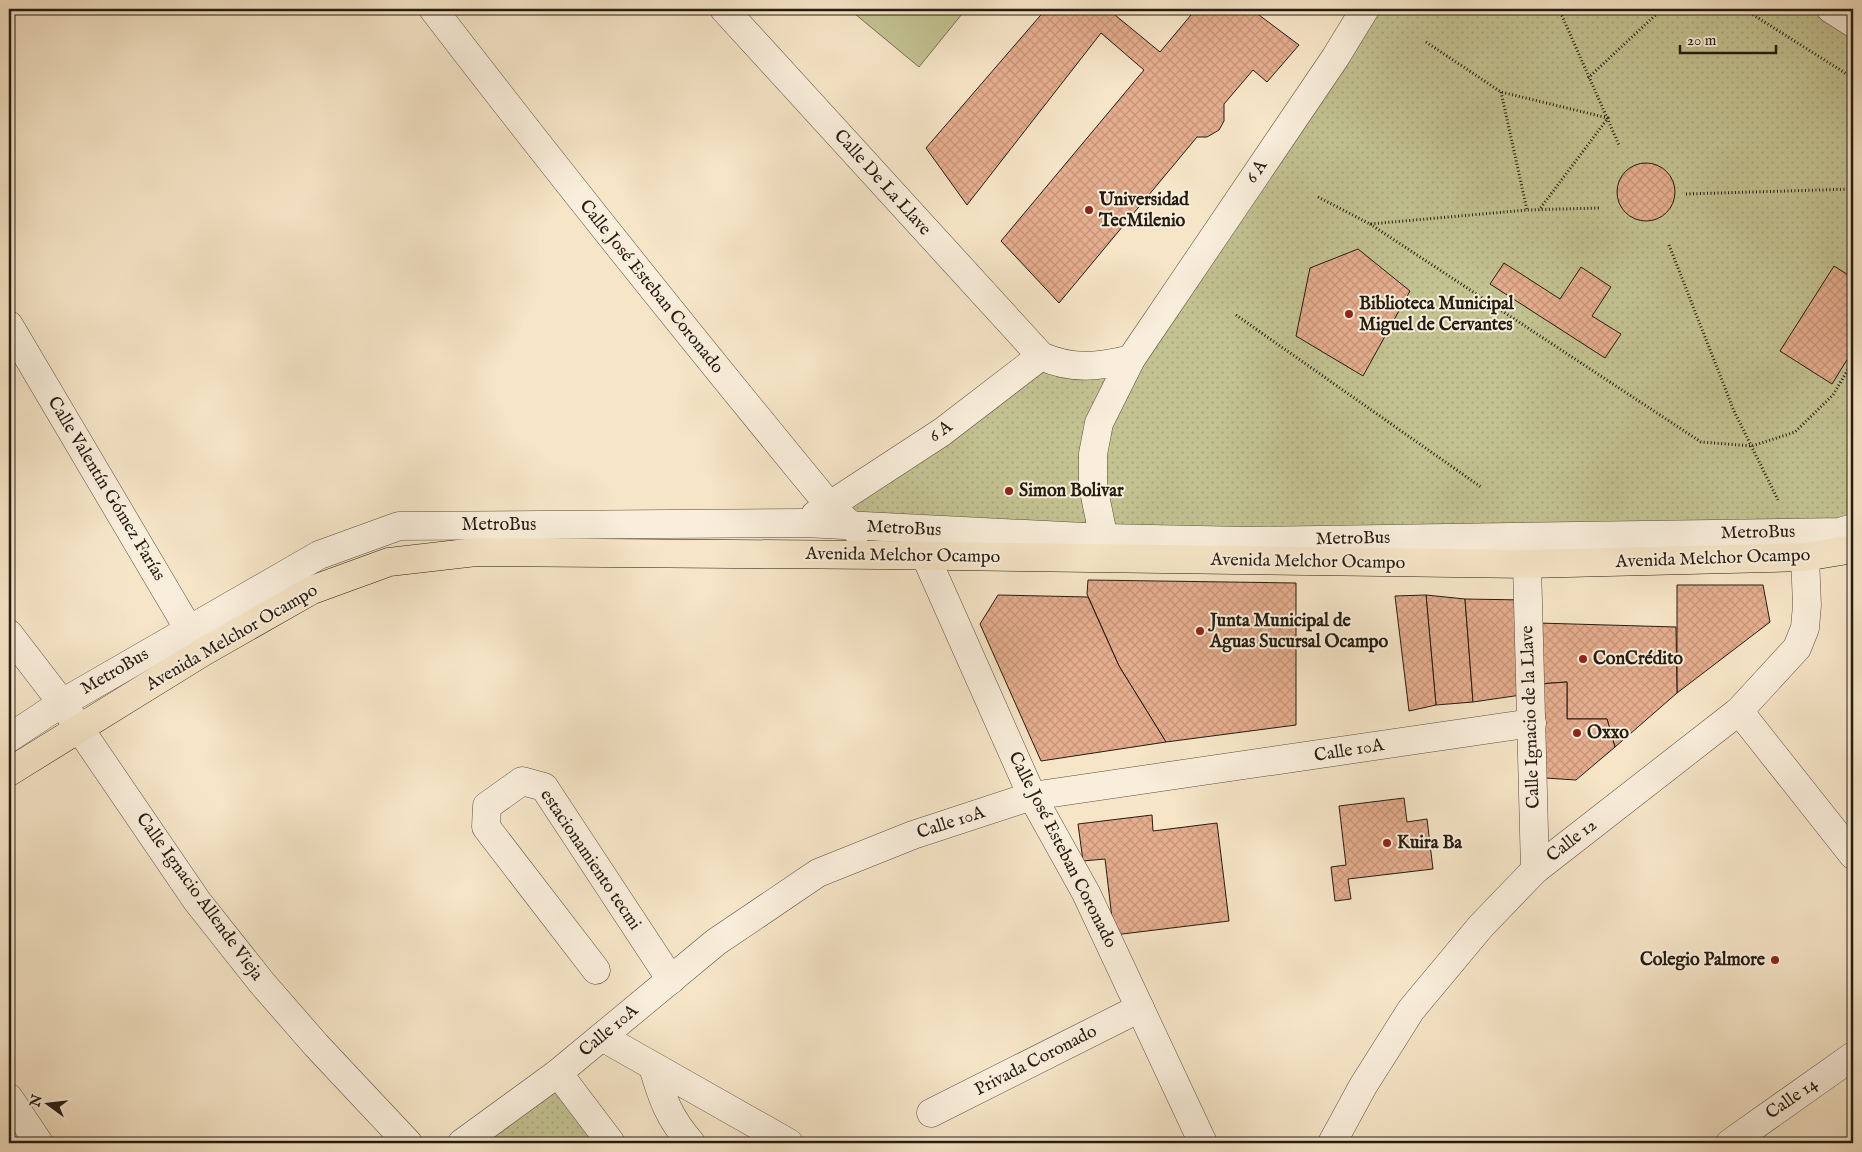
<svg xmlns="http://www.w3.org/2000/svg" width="1862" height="1152" viewBox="0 0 1862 1152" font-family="'IM FELL English',serif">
<defs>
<pattern id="grass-dots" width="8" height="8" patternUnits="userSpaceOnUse" patternTransform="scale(1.25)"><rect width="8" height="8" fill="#c3c291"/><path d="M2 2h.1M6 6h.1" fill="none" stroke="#a7a67c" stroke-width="1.8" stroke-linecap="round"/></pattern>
<pattern id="building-cross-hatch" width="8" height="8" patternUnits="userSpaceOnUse" patternTransform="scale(1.25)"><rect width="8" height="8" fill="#e5ad8d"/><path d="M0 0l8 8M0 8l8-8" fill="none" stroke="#c49479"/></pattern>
</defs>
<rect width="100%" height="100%" fill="#f6e5c7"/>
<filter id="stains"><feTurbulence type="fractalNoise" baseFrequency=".004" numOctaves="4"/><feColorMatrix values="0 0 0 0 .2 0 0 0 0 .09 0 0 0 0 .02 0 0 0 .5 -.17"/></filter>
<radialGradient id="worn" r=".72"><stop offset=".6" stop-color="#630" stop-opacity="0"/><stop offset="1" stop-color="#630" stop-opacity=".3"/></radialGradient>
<!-- grass -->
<g fill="url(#grass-dots)" stroke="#746f52">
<path d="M1363,9H1853V549L880,555L829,505L1041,356L1131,359Z"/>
<path d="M558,1073L611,1143H462Z"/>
</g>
<!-- pitch -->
<path fill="#c3c291" stroke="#746f52" d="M849,9H966L919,67Z"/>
<!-- building -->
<g fill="url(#building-cross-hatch)" stroke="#241c12">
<path d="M1046,9H1120L1115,15L1160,52L1196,9H1251L1299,45L1267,82L1253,70L1224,104V121L1219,130L1207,137H1197L1059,303L1001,241L1144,70L1101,33L967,205L926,148Z"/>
<circle cx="1646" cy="192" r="29"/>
<path d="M1358,249L1410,291L1363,376L1296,336L1310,268Z"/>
<path d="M1504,263L1560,299L1581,267L1611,287L1592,316L1621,334L1605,358L1490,284Z"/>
<path d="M1834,266L1853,278V350L1832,384L1780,351Z"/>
<path d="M1088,580L1296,583V725L1166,742L1119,666L1087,594Z"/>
<path d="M1677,585H1763L1770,622L1677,693Z"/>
<path d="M998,595L1088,597L1119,666L1166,742L1041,761L980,624Z"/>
<path d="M1426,595L1465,599L1473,702L1436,705Z"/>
<path d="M1426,595L1436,705L1409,711L1395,596Z"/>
<path d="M1465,599L1524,600L1528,694L1473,702Z"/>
<path d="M1538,623L1676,627L1677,693L1615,747L1607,719H1567V682L1539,684Z"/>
<path d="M1567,682V719H1607L1615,747L1576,780L1545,778L1539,684Z"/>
<path d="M1404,798L1407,822L1427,819L1433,869L1348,879L1351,899L1335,901L1331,867L1346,865L1339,806Z"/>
<path d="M1152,815L1153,831L1217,823L1229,921L1114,935L1105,859L1083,861L1078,824Z"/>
</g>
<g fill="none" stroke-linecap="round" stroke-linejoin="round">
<!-- minor casing -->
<g stroke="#584e3f" stroke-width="29">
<g id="minor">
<path d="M433,9C562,177 694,341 829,505L857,531"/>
<path d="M724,9L1041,356C1072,370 1098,367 1131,359"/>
<path d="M1831,9L1853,23"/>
<path d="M9,325L198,645"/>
<path d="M815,515L942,432L1041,356"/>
<path d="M1107,554L1093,486V454L1099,423L1131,359L1335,58L1365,9"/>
<path d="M925,555L1032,796L1086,893L1203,1143"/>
<path d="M1527,564L1535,870"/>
<path d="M9,634L62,703L197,901L262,983L316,1045L408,1143"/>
<path d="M1739,711L1853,855"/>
<path d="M9,738L62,703L319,555L399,526L804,523L1104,538L1246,541L1840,532L1853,528"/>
<path d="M596,970L486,827L487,806L522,781L544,787L671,980"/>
<path d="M602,1037L789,1143"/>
<path d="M653,1067C662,1098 669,1118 691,1143"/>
<path d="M558,1073L611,1143"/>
<path d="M9,1098L39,1143"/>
<path d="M931,1113L1140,1008"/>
<path d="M462,1143L558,1073L716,942L818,873L913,835L1032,796L1532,723"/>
<path d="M1332,1143L1363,1086L1411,1010L1481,926L1535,870L1739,711L1797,648L1805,628L1807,605L1805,557"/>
<path d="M1730,1143L1853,1056"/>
</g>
</g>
<!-- major casing -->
<g stroke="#241c12" stroke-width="29">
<path id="major" d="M9,772L203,652L312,590L389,562L476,552L880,555L1527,564L1805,557L1853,549"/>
</g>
<!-- path -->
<g stroke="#241c12" stroke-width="3" stroke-dasharray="1 2.5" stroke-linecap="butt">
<path d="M1559,9L1619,145"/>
<path d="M1744,9L1853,78"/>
<path d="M1426,42L1501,92L1608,118L1539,210"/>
<path d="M1588,78L1662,9"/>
<path d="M1501,92L1527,210"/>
<path d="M1686,194L1853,189"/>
<path d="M1318,197L1370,224L1527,210L1599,208"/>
<path d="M1370,224L1701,442L1752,446L1795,432L1833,395L1853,361"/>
<path d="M1669,245L1734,411L1779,502"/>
<path d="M1236,315L1481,487"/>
</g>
<!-- minor -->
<use href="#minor" stroke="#f9eedb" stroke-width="28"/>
<!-- major -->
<use href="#major" stroke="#f6e5c7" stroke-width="28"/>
</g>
<!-- markers -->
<g fill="#8f2418" stroke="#f9eedb" stroke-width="2">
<circle cx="1089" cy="210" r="5"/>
<circle cx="1349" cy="314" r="5"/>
<circle cx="1009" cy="491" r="5"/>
<circle cx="1200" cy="631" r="5"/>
<circle cx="1583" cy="659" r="5"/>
<circle cx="1577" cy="733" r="5"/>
<circle cx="1387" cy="843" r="5"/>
<circle cx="1775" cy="960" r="5"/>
</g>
<g text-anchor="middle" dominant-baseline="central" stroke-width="4" stroke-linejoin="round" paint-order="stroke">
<!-- street labels -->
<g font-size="18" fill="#241c12" stroke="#f9eedb">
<text transform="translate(1257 172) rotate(-56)">6 A</text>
<text transform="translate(882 183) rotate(48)">Calle De La Llave</text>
<text transform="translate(651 287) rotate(51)">Calle José Esteban Coronado</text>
<text transform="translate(941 432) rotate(-35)">6 A</text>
<text transform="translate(106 489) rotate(59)">Calle Valentín Gómez Farías</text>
<text x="499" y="525">MetroBus</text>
<text transform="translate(904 529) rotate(3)">MetroBus</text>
<text transform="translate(1758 533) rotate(-1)">MetroBus</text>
<text transform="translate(1353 539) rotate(-1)">MetroBus</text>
<text transform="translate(903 556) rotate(1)">Avenida Melchor Ocampo</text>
<text transform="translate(1713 559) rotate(-2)">Avenida Melchor Ocampo</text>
<text transform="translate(1308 562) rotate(1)">Avenida Melchor Ocampo</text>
<text transform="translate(232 638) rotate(-30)">Avenida Melchor Ocampo</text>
<text transform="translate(115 672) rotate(-30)">MetroBus</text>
<text transform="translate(1531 717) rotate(-92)">Calle Ignacio de la Llave</text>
<text transform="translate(1349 751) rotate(-9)">Calle 10A</text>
<text transform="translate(951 823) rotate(-18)">Calle 10A</text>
<text transform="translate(1572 841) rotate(-38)">Calle 12</text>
<text transform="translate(1062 850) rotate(63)">Calle José Esteban Coronado</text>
<text transform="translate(590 860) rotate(56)">estacionamiento tecmi</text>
<text transform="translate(199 897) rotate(54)">Calle Ignacio Allende Vieja</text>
<text transform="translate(609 1031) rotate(-40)">Calle 10A</text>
<text transform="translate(1036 1061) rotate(-27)">Privada Coronado</text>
<text transform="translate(1792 1099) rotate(-35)">Calle 14</text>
</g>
<!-- poi labels -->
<g font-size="18" font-weight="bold" fill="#241c12" stroke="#f9eedb" text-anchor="start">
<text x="1099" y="200">Universidad<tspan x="1099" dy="21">TecMilenio</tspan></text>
<text x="1359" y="304">Biblioteca Municipal<tspan x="1359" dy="21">Miguel de Cervantes</tspan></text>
<text x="1019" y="491">Simon Bolivar</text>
<text x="1210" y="621">Junta Municipal de<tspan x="1210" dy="21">Aguas Sucursal Ocampo</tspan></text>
<text x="1593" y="659">ConCrédito</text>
<text x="1587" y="733">Oxxo</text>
<text x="1397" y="843">Kuira Ba</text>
<text x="1765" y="960" text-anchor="end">Colegio Palmore</text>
</g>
</g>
<!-- margin -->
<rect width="1862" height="1152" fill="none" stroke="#f6e5c7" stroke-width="30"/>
<rect x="10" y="10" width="1842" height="1132" fill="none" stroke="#241c12" stroke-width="2.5"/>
<rect x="15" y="15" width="1832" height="1122" fill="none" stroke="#241c12"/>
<!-- north arrow -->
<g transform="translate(48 1104) rotate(285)" stroke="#f9eedb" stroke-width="4" paint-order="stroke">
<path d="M0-4L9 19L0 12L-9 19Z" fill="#241c12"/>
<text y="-8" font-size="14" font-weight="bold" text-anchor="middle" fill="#241c12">N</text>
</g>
<!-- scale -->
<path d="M1680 45v8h96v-8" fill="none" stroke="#241c12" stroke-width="2.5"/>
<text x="1687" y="45" font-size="15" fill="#241c12" stroke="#f9eedb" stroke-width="4" paint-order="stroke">20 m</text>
<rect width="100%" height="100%" filter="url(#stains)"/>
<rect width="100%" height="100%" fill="url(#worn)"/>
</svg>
